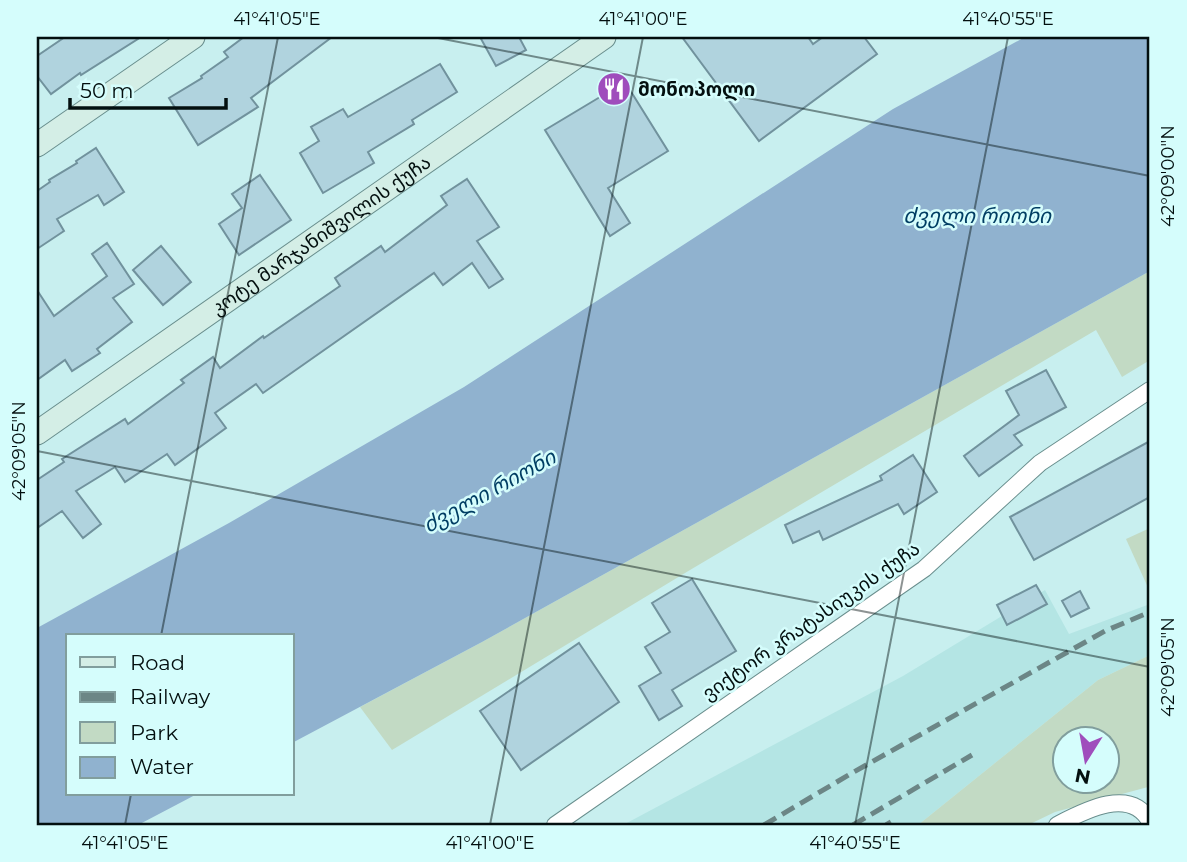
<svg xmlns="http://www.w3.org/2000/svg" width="1187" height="862" viewBox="0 0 1187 862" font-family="Montserrat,'Noto Sans Georgian',sans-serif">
<rect width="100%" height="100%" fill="#c8efef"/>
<!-- built -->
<path fill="#b4e5e4" d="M1045,590L1069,634L1150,604V655L1098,680L918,825H623L903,676Z"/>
<!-- green -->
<g fill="#c2dac4" fill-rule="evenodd">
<path d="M1150,271V360L1122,377L1096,330L690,570L392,750L360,707L482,642Z"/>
<path d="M1150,528V592L1126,539Z"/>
<path d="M1150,655V789L1148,787L1055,812L1028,825H918L1098,680ZM1064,740H1106V782H1064Z"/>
</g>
<!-- water -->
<path fill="#90b2cf" d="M1025,37H1150V271L482,642L292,743V636H68V794H197L138,825H37V628L229,523L464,387L893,109Z"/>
<!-- building -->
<g fill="#b0d3de" stroke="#71929d" stroke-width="2">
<path d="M65,37H141L81,75L80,73L51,94L37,76V56Z"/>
<path d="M244,37H332L251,98L258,107L198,145L169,98L202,78L201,76L228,57L224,52Z"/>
<path d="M480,37H519L526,50L496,66Z"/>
<path d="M682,37H808L813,44L823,37H864L877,54L759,141Z"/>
<path d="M440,64L457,92L412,120L414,124L368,152L374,163L323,193L300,153L319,141L311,127L343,109L348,117Z"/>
<path d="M625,82L668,151L608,188L630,223L610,236L545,130Z"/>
<path d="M96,148L124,192L104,205L98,195L57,219L64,231L37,249V191L50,182L49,180L77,163L76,161Z"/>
<path d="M260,175L291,220L239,255L219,224L242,208L232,194Z"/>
<path d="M467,179L499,227L477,241L503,279L489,288L472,263L443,285L434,273L263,393L256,384L215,413L226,428L175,465L167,454L125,482L115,467L76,491L101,524L83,538L62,511L37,528V480L64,462L62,459L125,419L128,424L184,383L181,380L213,357L220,368L263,336L264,338L340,286L335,278L381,246L385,252L447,205L441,196Z"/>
<path d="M107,243L134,284L113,298L132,322L97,349L100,353L72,371L65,360L37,380V290L54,316L107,276L92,254Z"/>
<path d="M161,246L191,282L163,305L133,270Z"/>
<path d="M1046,370L1066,407L1014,435L1022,445L979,476L964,456L1019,415L1006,391Z"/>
<path d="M1150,441V497L1034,560L1010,517Z"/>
<path d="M913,455L937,492L904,514L898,504L823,540L819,531L793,543L785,525L882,480L880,476Z"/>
<path d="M692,579L736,651L672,690L682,706L659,720L639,686L661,673L645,647L670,632L652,603Z"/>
<path d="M1036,585L1047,604L1007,625L997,605Z"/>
<path d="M1080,591L1089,608L1071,617L1062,601Z"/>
<path d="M579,643L619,702L521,770L480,711Z"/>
</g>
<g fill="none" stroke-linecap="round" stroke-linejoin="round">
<!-- street casing -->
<g stroke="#698e8d" stroke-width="18">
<g id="street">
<path d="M555,825L924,569L1040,463L1150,390"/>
<path d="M1057,825C1082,812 1131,785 1150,822"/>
</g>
</g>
<!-- secondary casing -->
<g stroke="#698e8d" stroke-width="25">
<g id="secondary">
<path d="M37,145L193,37"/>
<path id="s1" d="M37,433L604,37"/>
</g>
</g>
<!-- street -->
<use href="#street" stroke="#fff" stroke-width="16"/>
<!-- secondary -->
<use href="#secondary" stroke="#d4eee6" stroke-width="23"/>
<!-- rail -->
<g stroke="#6c8686" stroke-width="5" stroke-dasharray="14 7" stroke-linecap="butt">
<path d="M764,825L852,773L1105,631L1150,612"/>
<path d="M853,825L972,755"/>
<path d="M886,825L891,822"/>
</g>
</g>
<!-- ticks -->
<path fill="none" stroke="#030f0f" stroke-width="2" stroke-opacity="0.45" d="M433,37L1150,176M37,451L1150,667M161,636L278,37M125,825L131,794M490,825L643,37M855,825L1008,37"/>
<!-- icons -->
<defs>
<g id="restaurant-disc" transform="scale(1.75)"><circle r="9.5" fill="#9f4dbc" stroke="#d5fdfc"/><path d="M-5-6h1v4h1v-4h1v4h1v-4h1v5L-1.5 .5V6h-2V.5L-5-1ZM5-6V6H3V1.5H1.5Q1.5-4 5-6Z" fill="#fff"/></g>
</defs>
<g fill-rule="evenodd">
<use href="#restaurant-disc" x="614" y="89"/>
</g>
<g text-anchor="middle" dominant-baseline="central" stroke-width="5" stroke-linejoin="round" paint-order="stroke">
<!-- poi labels -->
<g font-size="19" font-weight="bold" fill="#030f0f" stroke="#d5fdfc" text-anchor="start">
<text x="638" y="89">მონოპოლი</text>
</g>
<!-- street labels -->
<g font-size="19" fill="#030f0f" stroke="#d5fdfc">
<text stroke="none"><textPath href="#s1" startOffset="346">კოტე მარჯანიშვილის ქუჩა</textPath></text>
<text transform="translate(811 621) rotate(-35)">ვიქტორ კრატასიუკის ქუჩა</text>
</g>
<!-- water labels -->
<g font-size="21" font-style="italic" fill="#003d63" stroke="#d5fdfc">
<text x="977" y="215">ძველი რიონი</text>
<text transform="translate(489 491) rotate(-29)">ძველი რიონი</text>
</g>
</g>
<!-- border -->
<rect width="1187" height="862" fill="none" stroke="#d5fdfc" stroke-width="77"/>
<!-- legend -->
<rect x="66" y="634" width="228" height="161" fill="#d5fdfc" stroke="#819e9d" stroke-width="2"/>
<rect x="80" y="657" width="35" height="10" fill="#d4eee6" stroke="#819e9d" stroke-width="2"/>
<text x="130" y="670" font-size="21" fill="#030f0f">Road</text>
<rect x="80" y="692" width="35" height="10" fill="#6c8686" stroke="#819e9d" stroke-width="2"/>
<text x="130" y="704" font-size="21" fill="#030f0f">Railway</text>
<rect x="80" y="722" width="35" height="21" fill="#c2dac4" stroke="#819e9d" stroke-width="2"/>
<text x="130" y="740" font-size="21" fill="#030f0f">Park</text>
<rect x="80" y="757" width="35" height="21" fill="#90b2cf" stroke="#819e9d" stroke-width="2"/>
<text x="130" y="774" font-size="21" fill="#030f0f">Water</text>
<!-- north arrow -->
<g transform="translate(1086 760) rotate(191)"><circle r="33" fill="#d5fdfc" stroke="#819e9d" stroke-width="2"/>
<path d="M0-5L12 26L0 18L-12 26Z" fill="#9f4dbc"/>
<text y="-10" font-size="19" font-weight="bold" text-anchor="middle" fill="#030f0f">N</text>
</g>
<!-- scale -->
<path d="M70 98v10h156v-10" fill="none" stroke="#030f0f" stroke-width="3.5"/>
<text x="80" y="98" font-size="21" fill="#030f0f" stroke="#d5fdfc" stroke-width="5" paint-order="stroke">50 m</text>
<rect x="38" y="38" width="1110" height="786" fill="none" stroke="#030f0f" stroke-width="2.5"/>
<g font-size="18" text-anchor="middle" fill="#030f0f">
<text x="277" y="25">41°41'05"E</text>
<text x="643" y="25">41°41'00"E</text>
<text x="1008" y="25">41°40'55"E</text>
<text transform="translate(1168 176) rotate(-90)" y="6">42°09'00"N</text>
<text transform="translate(19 451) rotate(-90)" y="6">42°09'05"N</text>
<text transform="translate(1168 667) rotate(-90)" y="6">42°09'05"N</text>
<text x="125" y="849">41°41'05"E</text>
<text x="490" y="849">41°41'00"E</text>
<text x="855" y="849">41°40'55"E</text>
</g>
</svg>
